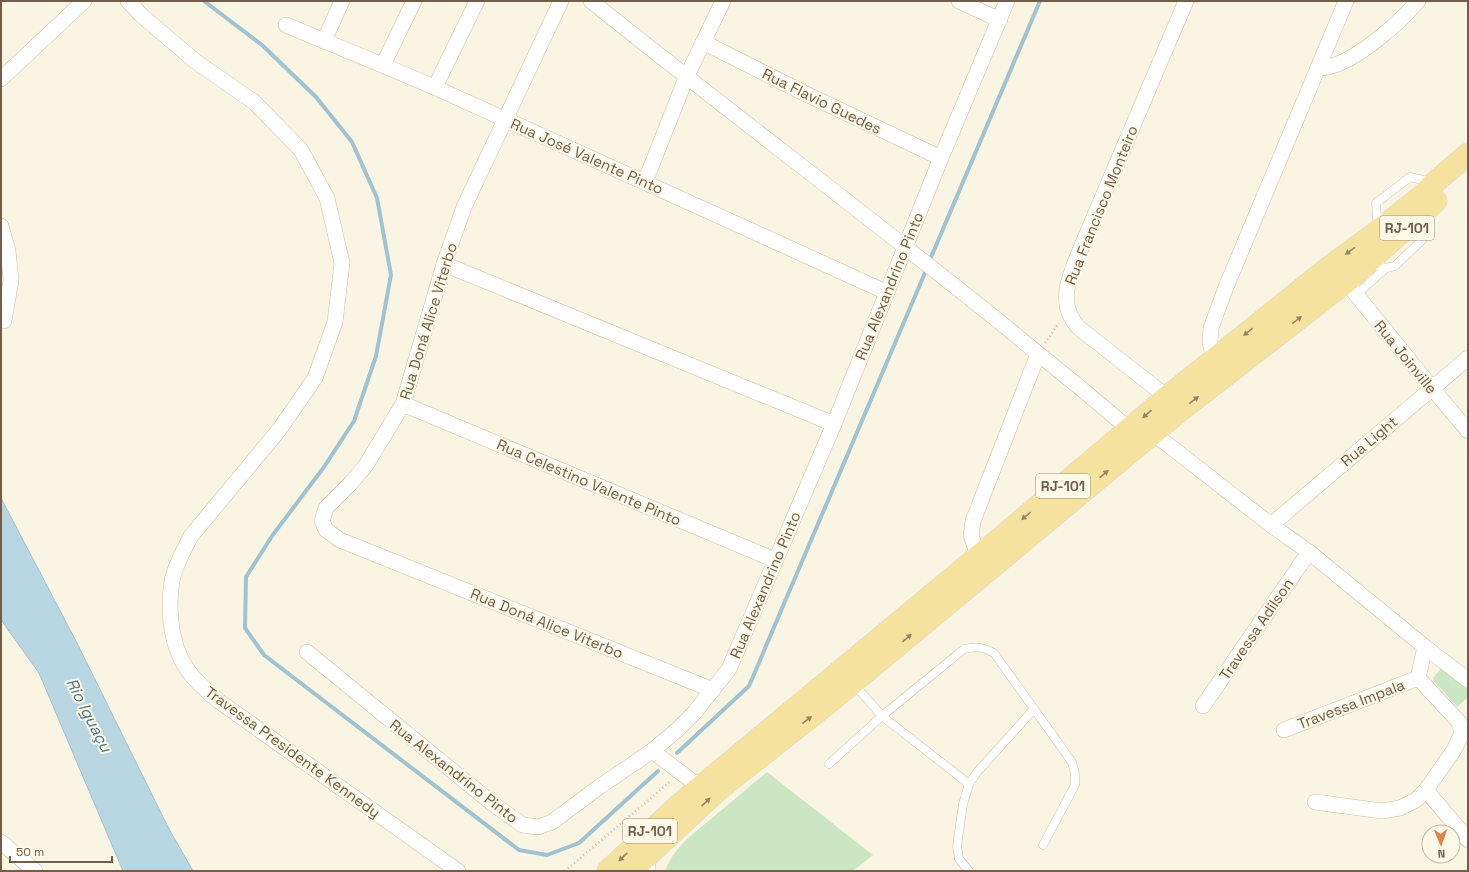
<svg xmlns="http://www.w3.org/2000/svg" width="1469" height="872" viewBox="0 0 1469 872" font-family="'Space Grotesk',sans-serif">
<rect width="100%" height="100%" fill="#faf5e2"/>
<!-- green -->
<g fill="#cbe6c2">
<path d="M1441,668L1468,685V697L1457,707L1434,681L1433,678Z"/>
<path d="M767,772L873,855L853,871H665C670,858 677,849 687,839Z"/>
</g>
<!-- water -->
<path fill="#b8d6e2" stroke="#9fc3d3" d="M1,498L77,643L168,827L193,871H123L39,673L1,620Z"/>
<g fill="none" stroke-linecap="round" stroke-linejoin="round">
<!-- stream -->
<g stroke="#9fc3d3" stroke-width="4">
<path d="M204,1L262,45L316,97L352,142L377,198L391,275L376,356L354,421L324,467L272,536L246,577L245,628L264,655L519,850L547,855L579,843L658,771"/>
<path d="M929,262L1040,1"/>
<path d="M677,753L749,686L927,268"/>
</g>
<!-- lane casing -->
<g stroke="#cabda9" stroke-width="9">
<g id="lane">
<path d="M1378,229L1376,203L1410,177L1431,182"/>
<path d="M1370,265L1386,268L1395,266L1422,240L1424,228L1422,216"/>
<path d="M1356,295L1386,268"/>
<path d="M853,683L882,716L969,784"/>
<path d="M829,764L882,716L964,649C976,646 983,647 994,653L1072,762L1075,774V785L1043,845"/>
<path d="M651,871V857"/>
<path d="M969,871L959,859L957,846L963,804L969,784L978,771L1034,709"/>
</g>
</g>
<!-- street casing -->
<g stroke="#cabda9" stroke-width="16">
<g id="street">
<path d="M128,1L141,15L195,61L254,102L301,150L327,198L342,263L335,322L315,378L279,430L191,536C184,550 175,565 172,581C167,614 171,654 195,679C202,687 211,695 220,702L458,871"/>
<path d="M561,1L464,207L444,264L403,404L366,465L351,483L326,508L322,521L326,530L340,540L713,690"/>
<path d="M591,1C729,112 870,217 1007,328C1048,362 1090,395 1130,430"/>
<path d="M959,1L1000,20"/>
<path d="M286,25C336,46 386,66 436,88C586,155 736,224 886,292"/>
<path d="M324,41L342,1"/>
<path d="M703,42L804,93L941,158"/>
<path d="M383,65L414,1"/>
<path d="M1318,68C1349,69 1398,24 1418,1"/>
<path d="M1,79L84,1"/>
<path d="M435,87L477,1"/>
<path d="M645,182L686,78L723,1"/>
<path d="M1,226L8,251L11,280L4,321"/>
<path d="M444,264L834,424"/>
<path d="M1346,282L1432,388L1468,431"/>
<path d="M1214,360L1210,342L1211,328L1226,287L1346,1"/>
<path d="M1167,397L1079,328C1054,302 1072,271 1083,243L1186,1"/>
<path d="M403,404L775,560"/>
<path d="M1153,433L1271,525L1309,552L1425,647L1468,680"/>
<path d="M1271,525L1468,358"/>
<path d="M978,556L971,535L973,521L1038,354"/>
<path d="M307,652L493,804L523,825L538,827L552,822L599,787L652,751L677,730L695,712L729,669L834,424L941,158L1007,1"/>
<path d="M1203,706L1309,552"/>
<path d="M1284,730L1418,678L1425,647"/>
<path d="M652,751L700,787"/>
<path d="M1426,790L1468,840"/>
<path d="M1315,802L1382,811L1400,808L1416,800L1426,790L1454,750L1462,733L1459,722L1418,678"/>
<path d="M1,842L35,871"/>
</g>
</g>
<!-- primary casing -->
<g stroke="#ddd8d4" stroke-width="23">
<g id="primary">
<path d="M608,871L680,804L1004,535L1167,397L1328,268L1378,231L1424,194L1434,183L1468,154"/>
<path d="M631,871L718,790L832,700L1181,410L1346,282L1436,201"/>
</g>
</g>
<!-- path -->
<g stroke="#d2bb9f" stroke-width="2.5" stroke-dasharray="1 3" stroke-linecap="butt">
<path d="M1045,343L1059,323"/>
<path d="M565,871L671,781"/>
</g>
<!-- lane -->
<use href="#lane" stroke="#fff" stroke-width="8"/>
<!-- street -->
<use href="#street" stroke="#fff" stroke-width="15"/>
<!-- primary -->
<use href="#primary" stroke="#f5e29e" stroke-width="22"/>
</g>
<!-- one-way arrows -->
<defs><path id="oneway-solid" d="M-6-.8H1V-3.2L6.5 0L1 3.2V.8H-6Z"/></defs>
<g fill="#988563">
<use href="#oneway-solid" transform="translate(1350 251) rotate(144)"/>
<use href="#oneway-solid" transform="translate(1297 320) rotate(-38)"/>
<use href="#oneway-solid" transform="translate(1248 332) rotate(141)"/>
<use href="#oneway-solid" transform="translate(1194 400) rotate(-38)"/>
<use href="#oneway-solid" transform="translate(1147 414) rotate(139)"/>
<use href="#oneway-solid" transform="translate(1104 474) rotate(-40)"/>
<use href="#oneway-solid" transform="translate(1026 516) rotate(140)"/>
<use href="#oneway-solid" transform="translate(907 638) rotate(-40)"/>
<use href="#oneway-solid" transform="translate(807 720) rotate(-38)"/>
<use href="#oneway-solid" transform="translate(706 802) rotate(-43)"/>
<use href="#oneway-solid" transform="translate(623 857) rotate(137)"/>
</g>
<g text-anchor="middle" dominant-baseline="central" stroke-width="4" stroke-linejoin="round" paint-order="stroke">
<!-- shield labels -->
<g fill="#fef8e7" stroke="#9b8c79" stroke-width="1">
<rect x="1380" y="216" width="54" height="24" rx="3"/>
<rect x="1036" y="474" width="54" height="24" rx="3"/>
<rect x="623" y="819" width="54" height="24" rx="3"/>
</g>
<g font-size="14" font-weight="bold" fill="#705d4a">
<text x="1407" y="228">RJ-101</text>
<text x="1063" y="486">RJ-101</text>
<text x="650" y="831">RJ-101</text>
</g>
<!-- street labels -->
<g font-size="15" fill="#705d4a" stroke="#fef8e7">
<text transform="translate(822 101) rotate(26)">Rua Flavio Guedes</text>
<text transform="translate(587 156) rotate(24)">Rua José Valente Pinto</text>
<text transform="translate(1101 205) rotate(-68)">Rua Francisco Monteiro</text>
<text transform="translate(889 286) rotate(-68)">Rua Alexandrino Pinto</text>
<text transform="translate(428 321) rotate(-73)">Rua Doná Alice Viterbo</text>
<text transform="translate(1406 357) rotate(51)">Rua Joinville</text>
<text transform="translate(1369 441) rotate(-40)">Rua Light</text>
<text transform="translate(589 482) rotate(23)">Rua Celestino Valente Pinto</text>
<text transform="translate(765 585) rotate(-67)">Rua Alexandrino Pinto</text>
<text transform="translate(547 623) rotate(22)">Rua Doná Alice Viterbo</text>
<text transform="translate(1256 629) rotate(-56)">Travessa Adilson</text>
<text transform="translate(1351 704) rotate(-21)">Travessa Impala</text>
<text transform="translate(293 752) rotate(36)">Travessa Presidente Kennedy</text>
<text transform="translate(454 771) rotate(38)">Rua Alexandrino Pinto</text>
</g>
<!-- water labels -->
<g font-size="16" font-style="italic" fill="#497489" stroke="#fef8e7">
<text transform="translate(89 715) rotate(63)">Rio Iguaçu</text>
</g>
</g>
<!-- border -->
<rect width="1469" height="872" fill="none" stroke="#705d4a" stroke-width="4"/>
<!-- north arrow -->
<g transform="translate(1441 844) rotate(178)"><circle r="19" fill="#fef8e7" stroke="#c5baa8"/>
<path d="M0-3L7 15L0 10L-7 15Z" fill="#dd844e"/>
<text y="-6" font-size="11" font-weight="bold" text-anchor="middle" fill="#705d4a">N</text>
</g>
<!-- scale -->
<path d="M10 856v6h102v-6" fill="none" stroke="#705d4a" stroke-width="2"/>
<text x="16" y="856" font-size="12" fill="#705d4a" stroke="#fef8e7" stroke-width="3" paint-order="stroke">50 m</text>
</svg>
